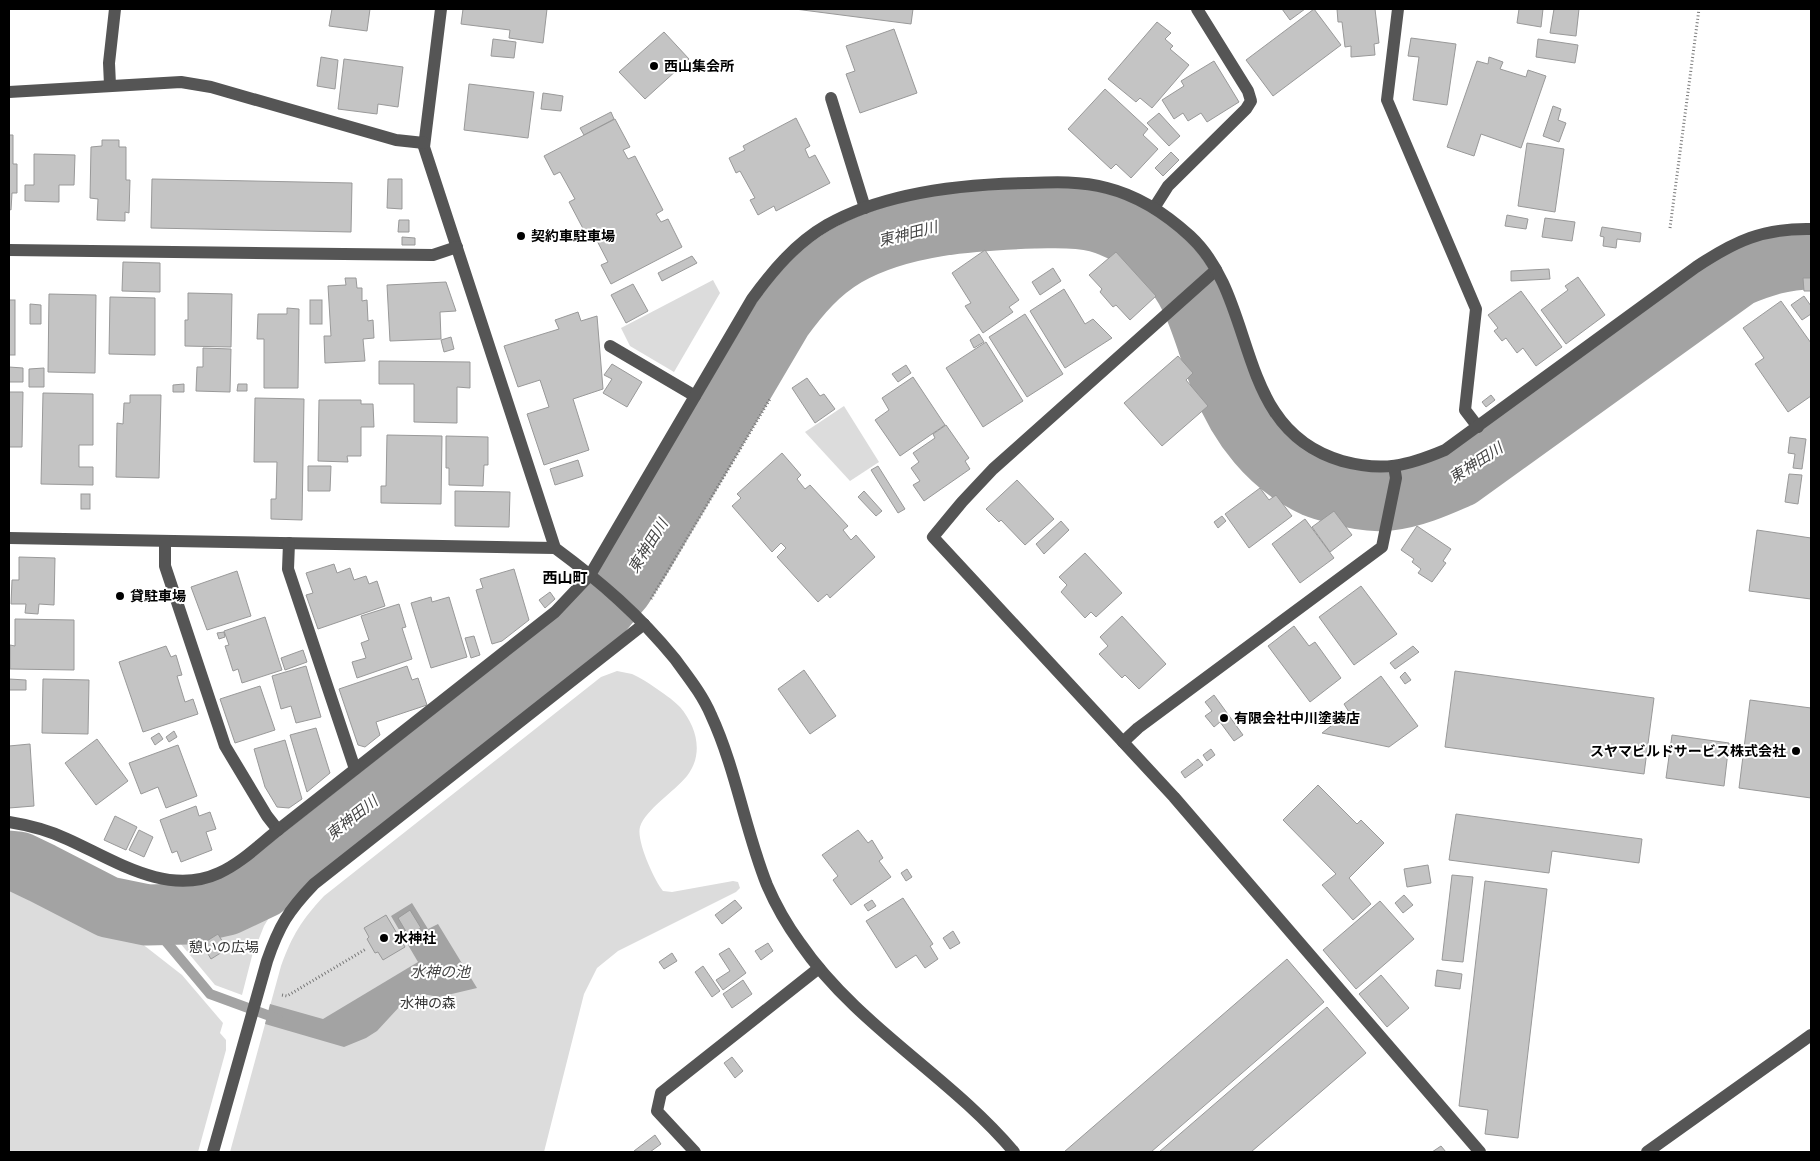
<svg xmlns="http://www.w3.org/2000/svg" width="1820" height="1161" viewBox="0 0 1820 1161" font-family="Rubik,'Noto Sans JP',sans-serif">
<rect width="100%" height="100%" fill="#fff"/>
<!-- green -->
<g fill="#dcdcdc">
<path d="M713,280L720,293L674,372L630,346L621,328Z"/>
<path d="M844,406L879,462L850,481L805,432Z"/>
<path d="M617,671C622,672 627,673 632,674C642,678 672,698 680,707C697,727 704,754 687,776C675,791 645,810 640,827C636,840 654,880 663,891L672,892L733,881L738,882L740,888L736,892L618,951L597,968L584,994L544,1152H230L281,966C293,934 301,921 324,896L601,677Z"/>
<path d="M9,877L15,878L35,887L141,943L182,975L223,1023L220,1033L226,1040V1050L198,1152H9Z"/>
<path d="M287,888L264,926L252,956L242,995L215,985L165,925L189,924L230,915Z"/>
</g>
<!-- water -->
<path fill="#a3a3a3" d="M412,903L428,929L438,924L477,988L439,997L422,994L401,1005L377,1031L366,1038L344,1047L265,1024L270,1004L323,1019L418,962L391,916Z"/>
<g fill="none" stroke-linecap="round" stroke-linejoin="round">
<!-- stream -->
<path stroke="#a3a3a3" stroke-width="10" d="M143,914L210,994L278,1019"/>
<!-- river -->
<path stroke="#a3a3a3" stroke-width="61" d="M9,861L19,862L42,873L108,907L147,915L187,914L227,905L263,888L544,666L601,613L623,587L641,558L782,319C800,294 819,272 846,256C900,225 972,220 1034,218C1055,218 1077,216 1098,222C1123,229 1145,243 1164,261C1197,292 1204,339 1221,380C1239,426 1269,466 1315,487C1322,490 1331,492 1339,494C1355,499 1374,502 1390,500C1415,497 1437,487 1460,477L1739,276C1763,266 1785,259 1811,259"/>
</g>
<!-- building -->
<g fill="#c4c4c4" stroke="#999">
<path d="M332,9H370L367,31L329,26Z"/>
<path d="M463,9H547L543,43L509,38L510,30L461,24Z"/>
<path d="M795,9H913L911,24Z"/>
<path d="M1282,9H1305L1290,20Z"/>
<path d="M1314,9L1341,45L1273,96L1246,60Z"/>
<path d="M1337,9H1375L1379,43L1374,44L1375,55L1351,57V46L1345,47L1342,22H1338Z"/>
<path d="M1519,9H1543L1541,27L1517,23Z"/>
<path d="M1554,9H1579L1576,36L1550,33Z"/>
<path d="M1157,22L1171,33L1165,39L1173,46L1170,49L1189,65L1152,108L1140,98L1136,102L1108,79Z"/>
<path d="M894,29L917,93L860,113L846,74L855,71L846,46Z"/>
<path d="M664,32L689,59L645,99L619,72Z"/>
<path d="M1411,38L1456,44L1447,105L1413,100L1419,57L1408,56Z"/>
<path d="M493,39L516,42L514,58L491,56Z"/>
<path d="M1538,39L1578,45L1575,63L1536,57Z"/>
<path d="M321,57L338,60L335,89L317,86Z"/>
<path d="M1489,57L1503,62L1500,69L1526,77L1528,70L1546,76L1521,148L1481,134L1474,156L1447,147L1477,61L1488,64Z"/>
<path d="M344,59L403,67L398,107L378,104L377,114L338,109Z"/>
<path d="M1214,61L1239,102L1207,122L1201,113L1188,121L1183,113L1174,119L1162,100L1184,86L1181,81Z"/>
<path d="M469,84L534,92L528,138L464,130Z"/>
<path d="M1105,89L1148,129L1143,135L1158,149L1131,178L1116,164L1111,169L1068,129Z"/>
<path d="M543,93L563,96L561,111L541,109Z"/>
<path d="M1553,106L1561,109L1558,120L1566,123L1559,142L1543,136Z"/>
<path d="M611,112L614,119L584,135L580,128Z"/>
<path d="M1159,113L1180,136L1169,146L1147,123Z"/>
<path d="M796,118L810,146L805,149L809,158L815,155L830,183L776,211L774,206L758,215L750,200L755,198L740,171L736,173L729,158L745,150L743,146Z"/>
<path d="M615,119L630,147L623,150L628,159L635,156L663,210L656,214L661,222L668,219L682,247L611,284L601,265L608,262L594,235L588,238L569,202L575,199L560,172L554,175L544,156Z"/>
<path d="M9,135H13V164H17V193H12L11,210L9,209Z"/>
<path d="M102,140H119V147H126V180H130L129,213L125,212V221L97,220L98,199L90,198L91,147L102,146Z"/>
<path d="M1527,143L1564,149L1555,212L1518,206Z"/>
<path d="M1171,152L1179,160L1163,176L1155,168Z"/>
<path d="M34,154L75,155L74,185H59V202L25,201V185H34Z"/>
<path d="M152,179L352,183L351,232L151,228Z"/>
<path d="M388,179H402V209L387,208Z"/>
<path d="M1507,215L1528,219L1526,229L1505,226Z"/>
<path d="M1545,218L1575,222L1572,241L1542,237Z"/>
<path d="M399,220H409V232H398Z"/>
<path d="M1602,227L1641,233L1640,242L1617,239L1616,248L1603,246L1604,237L1600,236Z"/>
<path d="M402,237L415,238V245H402Z"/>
<path d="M985,250L1019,300L1009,307L1013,312L983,333L965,306L971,303L952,273Z"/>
<path d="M1116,252L1156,296L1130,320L1116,305L1113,307L1100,292L1102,289L1089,275Z"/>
<path d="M692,256L697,263L662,281L658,273Z"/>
<path d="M123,262L160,263V292L122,291Z"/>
<path d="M1053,268L1061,281L1040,295L1032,282Z"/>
<path d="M1549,269L1550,279L1511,281V271Z"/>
<path d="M1578,277L1605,315L1566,344L1541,310L1568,290L1565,286Z"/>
<path d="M345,278H356L357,288H362V301L367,300L368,321L373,320L374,338L363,339L365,361L325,363L324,336H331L328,286L346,285Z"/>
<path d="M1803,278H1811V291H1804Z"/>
<path d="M446,282L456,311L440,312L441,339L390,341L387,285Z"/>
<path d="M633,284L648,311L626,323L611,295Z"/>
<path d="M1064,289L1085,324L1093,319L1112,338L1065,368L1030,311Z"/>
<path d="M1521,291L1562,347L1536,366L1523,348L1517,353L1506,338L1502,341L1494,331L1498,328L1488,315Z"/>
<path d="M188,293L232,294L231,347L185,346V320H188Z"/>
<path d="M49,294L96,295L95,373L48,372Z"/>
<path d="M1804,296L1811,306V314L1802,320L1791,305Z"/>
<path d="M110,297L155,298V355L109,354Z"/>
<rect x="9" y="300" width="6" height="55"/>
<rect x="310" y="300" width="12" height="24"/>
<path d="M1781,301L1811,343V396L1788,412L1755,364L1764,358L1743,328Z"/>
<path d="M30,304L41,305V324H30Z"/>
<path d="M287,308L299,309L298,388H264V339H257L258,314H287Z"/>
<path d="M578,312L581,321L597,316L603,389L573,399L589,450L544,465L527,414L549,407L540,380L518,387L504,346L559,329L555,320Z"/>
<path d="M1025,314L1063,374L1027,397L989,337Z"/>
<path d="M979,334L984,342L974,348L970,340Z"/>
<path d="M451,337L454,349L444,352L441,340Z"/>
<path d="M986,342L1023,401L983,427L946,368Z"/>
<path d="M203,348L231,349L230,392L196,391L197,367H203Z"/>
<path d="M1178,356L1193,373L1186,380L1208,406L1162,446L1124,403Z"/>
<path d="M379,361L470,362V388L457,387V423L414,422V384H379Z"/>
<path d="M612,364L642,382L627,407L603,393L612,379L604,375Z"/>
<path d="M906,365L911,373L898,382L892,374Z"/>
<path d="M9,367L23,368V382H9Z"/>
<path d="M44,368V387H29V369Z"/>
<path d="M913,377L945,425L900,456L875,420L889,410L882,398Z"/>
<path d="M807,378L820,396L824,394L835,409L815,423L792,388Z"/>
<path d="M184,384V392H173V385Z"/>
<path d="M238,384H247V391H237Z"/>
<path d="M9,392H23L22,447H9Z"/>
<path d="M43,393L93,394V445H79V467H93V485L41,484Z"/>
<path d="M130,395H161L159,478L116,477L117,423L123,424L124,403H130Z"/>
<path d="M1491,395L1495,400L1486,407L1482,402Z"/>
<path d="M255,398L304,399L302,520L271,519V499H276L277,462H254Z"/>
<path d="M319,400H361V404H373L374,427H361V456H347L348,462L318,461Z"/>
<path d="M946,425L969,458L965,461L970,469L924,501L913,485L920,481L911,468L919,462L913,453L935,438L933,434Z"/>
<path d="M387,435L442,436L441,504L381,503V486H386Z"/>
<path d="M446,436L488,437V465H484L483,486L449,485V468H446Z"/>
<path d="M1790,437L1806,439L1802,469L1793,468L1795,454L1788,453Z"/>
<path d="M782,453L801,475L797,479L805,489L810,485L848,526L843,530L851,540L856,535L875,557L830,598L827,594L818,602L777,557L786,548L781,543L772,552L732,506L741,498L737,494Z"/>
<path d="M578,460L583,476L555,485L550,469Z"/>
<path d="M308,466H331L330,491H308Z"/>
<path d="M878,466L905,509L898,513L871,470Z"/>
<path d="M1789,474L1802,475L1798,504L1785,502Z"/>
<path d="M1017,480L1054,519L1025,545L1001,520L999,522L986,509Z"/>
<path d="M1260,488L1269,500L1276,495L1292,516L1249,548L1225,514Z"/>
<path d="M455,491L510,492L509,527L455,526Z"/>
<path d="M864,491L882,511L876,516L858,497Z"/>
<rect x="81" y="494" width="9" height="15"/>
<path d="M1334,511L1352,535L1330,552L1312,527Z"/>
<path d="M1222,516L1226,521L1218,528L1214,522Z"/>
<path d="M1305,519L1334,558L1300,583L1272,544Z"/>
<path d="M1061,521L1069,530L1044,554L1036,544Z"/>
<path d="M1417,526L1451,549L1443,561L1446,563L1432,582L1418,573L1421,569L1412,562L1414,559L1401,550Z"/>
<path d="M1757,530L1811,538V599L1749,591Z"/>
<path d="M1085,553L1122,593L1096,617L1091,612L1085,618L1061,592L1067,585L1059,577Z"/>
<path d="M19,557L55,558L54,605L39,604L38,614L25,613L26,604H11L12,580H19Z"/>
<path d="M334,564L337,573L350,568L354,580L366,576L369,584L377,581L385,606L318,629L306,595L313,593L306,573Z"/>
<path d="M514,569L529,620L502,641L492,644L476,590L483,588L480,579Z"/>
<path d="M237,571L251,616L207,630L191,587Z"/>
<path d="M1361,586L1397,634L1354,665L1319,617Z"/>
<path d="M550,592L555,599L545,608L539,600Z"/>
<path d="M431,597L432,602L449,597L467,657L431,668L411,603Z"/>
<path d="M399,604L406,627L402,628L412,659L357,678L352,662L366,658L361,643L369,640L361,616Z"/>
<path d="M1122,616L1166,664L1139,689L1125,675L1122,678L1099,654L1108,646L1100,637Z"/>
<path d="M265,617L282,670L242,683L238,669L233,671L225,646L229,645L224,631Z"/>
<path d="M15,619L74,620V670L10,669V645L15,646Z"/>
<path d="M1294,626L1309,646L1315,642L1341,678L1310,702L1268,646Z"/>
<path d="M224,632L225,637L219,639L217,633Z"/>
<path d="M474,636L480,655L471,658L465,638Z"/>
<path d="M166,646L171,657L176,655L182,675L177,676L185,702L193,699L198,714L143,732L119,662Z"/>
<path d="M1413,646L1419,652L1395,669L1390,663Z"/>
<path d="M303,650L307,662L285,670L281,658Z"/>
<path d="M306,666L321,717L296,723L291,706L281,709L272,676Z"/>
<path d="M407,666L412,680L418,678L427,705L376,722L380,735L365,747L358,745L339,689Z"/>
<path d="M804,670L836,716L810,734L778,689Z"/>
<path d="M1455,671L1654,698L1644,774L1445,747Z"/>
<path d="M1405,672L1411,680L1405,684L1400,677Z"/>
<path d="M1381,676L1418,726L1389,747L1322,733L1349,712L1344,704Z"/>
<path d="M9,679L26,680V690H9Z"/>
<path d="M43,679L89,680L88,734L42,733Z"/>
<path d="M260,686L275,730L235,743L220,699Z"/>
<path d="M1214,695L1243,735L1234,741L1220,722L1214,727L1205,716L1212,711L1205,702Z"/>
<path d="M1750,700L1811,708V798L1739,788Z"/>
<path d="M316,728L330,773L307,792L290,735Z"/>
<path d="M174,731L177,737L169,742L166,737Z"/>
<path d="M159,733L163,739L155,745L151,738Z"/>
<path d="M1672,735L1729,743L1724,786L1666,778Z"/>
<path d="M97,739L128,781L96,805L65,763Z"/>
<path d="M285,740L302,799L289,808L277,807L265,787L254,749Z"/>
<path d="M30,744L34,806L9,808V746Z"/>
<path d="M178,745L197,796L166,808L158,787L141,794L129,763Z"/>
<path d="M1211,749L1215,755L1207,761L1203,755Z"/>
<path d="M1198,759L1203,765L1185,778L1181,772Z"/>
<path d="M1318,785L1357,824L1361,820L1384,843L1349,878L1371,904L1353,920L1322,885L1336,874L1283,820Z"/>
<path d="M196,806L199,816L210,812L216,829L206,832L212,850L181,862L177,851L172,853L160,820Z"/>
<path d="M1456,814L1642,839L1639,863L1552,851L1549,873L1449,860Z"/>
<path d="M115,816L137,827L126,850L104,840Z"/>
<path d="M139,830L153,837L144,857L129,850Z"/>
<path d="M858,830L868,843L872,840L883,858L879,861L891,877L851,905L833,880L838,876L822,855Z"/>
<path d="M1428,865L1431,883L1407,887L1404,869Z"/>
<path d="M907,869L912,877L906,881L901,873Z"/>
<path d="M1452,875L1473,877L1463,962L1442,960Z"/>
<path d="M1485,881L1547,889L1518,1138L1485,1134L1488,1110L1459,1106Z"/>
<path d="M1404,895L1413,905L1403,913L1395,903Z"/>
<path d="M903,898L933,944L930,946L938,959L925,968L916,955L896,968L866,921Z"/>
<path d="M735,900L742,908L722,924L715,915Z"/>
<path d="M872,900L876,906L868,911L864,905Z"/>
<path d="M1380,901L1414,939L1356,989L1323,950Z"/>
<path d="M410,910L421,928L408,935L398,918Z"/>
<path d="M386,915L405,947L383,960L378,952L375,953L367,939L369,937L364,928Z"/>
<path d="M953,931L960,943L950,949L943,938Z"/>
<path d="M218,934L227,949L211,959L202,944Z"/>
<path d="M768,943L773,951L761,960L755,951Z"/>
<path d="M729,948L746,973L723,990L716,980L730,971L719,954Z"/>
<path d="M672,953L677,961L664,969L659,962Z"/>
<path d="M1287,959L1324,1002L1151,1152H1064Z"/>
<path d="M703,966L720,991L712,997L695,972Z"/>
<path d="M1437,970L1462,974L1460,989L1435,986Z"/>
<path d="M1381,975L1409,1008L1387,1027L1359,994Z"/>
<path d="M743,980L752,994L732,1008L723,994Z"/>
<path d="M1327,1007L1366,1053L1251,1152H1159Z"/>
<path d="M732,1057L743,1071L735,1078L724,1063Z"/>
<path d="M655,1135L661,1144L650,1152L634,1151Z"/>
<path d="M1441,1146L1446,1152H1432Z"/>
</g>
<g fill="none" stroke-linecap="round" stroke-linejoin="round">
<!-- path -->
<g stroke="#777" stroke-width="3" stroke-dasharray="1 2.5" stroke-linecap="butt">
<path d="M1670,228L1699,9"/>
<path d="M651,599L770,399"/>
<path d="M282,995L287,996L366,949"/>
</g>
<!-- minor -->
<g stroke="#555" stroke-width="12">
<path d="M441,9L424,147L555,548C601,582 639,615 675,659C688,677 702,694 711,715C736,769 745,830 767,885C776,906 787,925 800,943C857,1026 950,1076 1014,1152"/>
<path d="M1398,9L1387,100L1476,309L1465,410L1478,427"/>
<path d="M110,85L109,63L115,9"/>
<path d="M9,92L181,82L211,87L396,140L424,143"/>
<path d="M831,98L865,208"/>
<path d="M1154,208L1168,186L1246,109L1251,101L1248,91L1197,9"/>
<path d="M9,250L433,255L457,247"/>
<path d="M1216,270L993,469L962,502L933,537L1174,797L1480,1152"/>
<path d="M610,346L695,396"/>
<path d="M9,538L555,548"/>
<path d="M165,541V566L225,746L267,816L278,830L555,612L590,575L752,299C773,270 796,243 827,225C885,192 962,184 1028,183C1055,182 1081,181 1107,188C1139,196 1166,214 1190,236C1260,301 1232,429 1342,461C1383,472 1407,466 1445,450L1696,267C1735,241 1763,228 1811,229"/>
<path d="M289,543L288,569L355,769"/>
<path d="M1123,742L1138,728L1382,547L1396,478L1394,466"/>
<path d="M9,822C28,825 50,831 67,839C114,860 167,897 219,873C241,863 259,845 278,830"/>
<path d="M213,1152L267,961C279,926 288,911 314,884L644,624"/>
<path d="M695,1152L657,1111L661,1093L819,968"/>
<path d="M1647,1152L1811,1035"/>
</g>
</g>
<!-- markers -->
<g fill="#000" stroke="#fff" stroke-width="2">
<circle cx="654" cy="66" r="5"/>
<circle cx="521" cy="236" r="5"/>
<circle cx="120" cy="596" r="5"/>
<circle cx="1224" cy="718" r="5"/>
<circle cx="1796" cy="751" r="5"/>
<circle cx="384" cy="938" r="5"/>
</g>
<g text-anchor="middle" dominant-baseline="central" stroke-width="4" stroke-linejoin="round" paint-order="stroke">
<!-- poi labels -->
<g font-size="14" font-weight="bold" fill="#000" stroke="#fff" text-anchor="start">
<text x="664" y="66">西山集会所</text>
<text x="531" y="236">契約車駐車場</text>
<text x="130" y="596">貸駐車場</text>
<text x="1234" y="718">有限会社中川塗装店</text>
<text x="1786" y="751" text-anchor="end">スヤマビルドサービス株式会社</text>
<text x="394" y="938">水神社</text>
</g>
<!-- park labels -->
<g font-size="14" fill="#333" stroke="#fff">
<text x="224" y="947">憩いの広場</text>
<text x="428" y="1003">水神の森</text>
</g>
<!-- water labels -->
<g font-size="15" font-style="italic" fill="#444" stroke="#fff">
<text transform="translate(908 234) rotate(-14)">東神田川</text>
<text transform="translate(1476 463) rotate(-33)">東神田川</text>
<text transform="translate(648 546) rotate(-58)">東神田川</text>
<text transform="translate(352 818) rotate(-38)">東神田川</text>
<text x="440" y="972">水神の池</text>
</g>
<!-- neighbourhood labels -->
<g font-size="15" font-weight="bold" fill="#000" stroke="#fff">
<text x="565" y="578">西山町</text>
</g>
</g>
<!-- border -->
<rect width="1820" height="1161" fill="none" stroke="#000000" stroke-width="20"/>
</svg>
